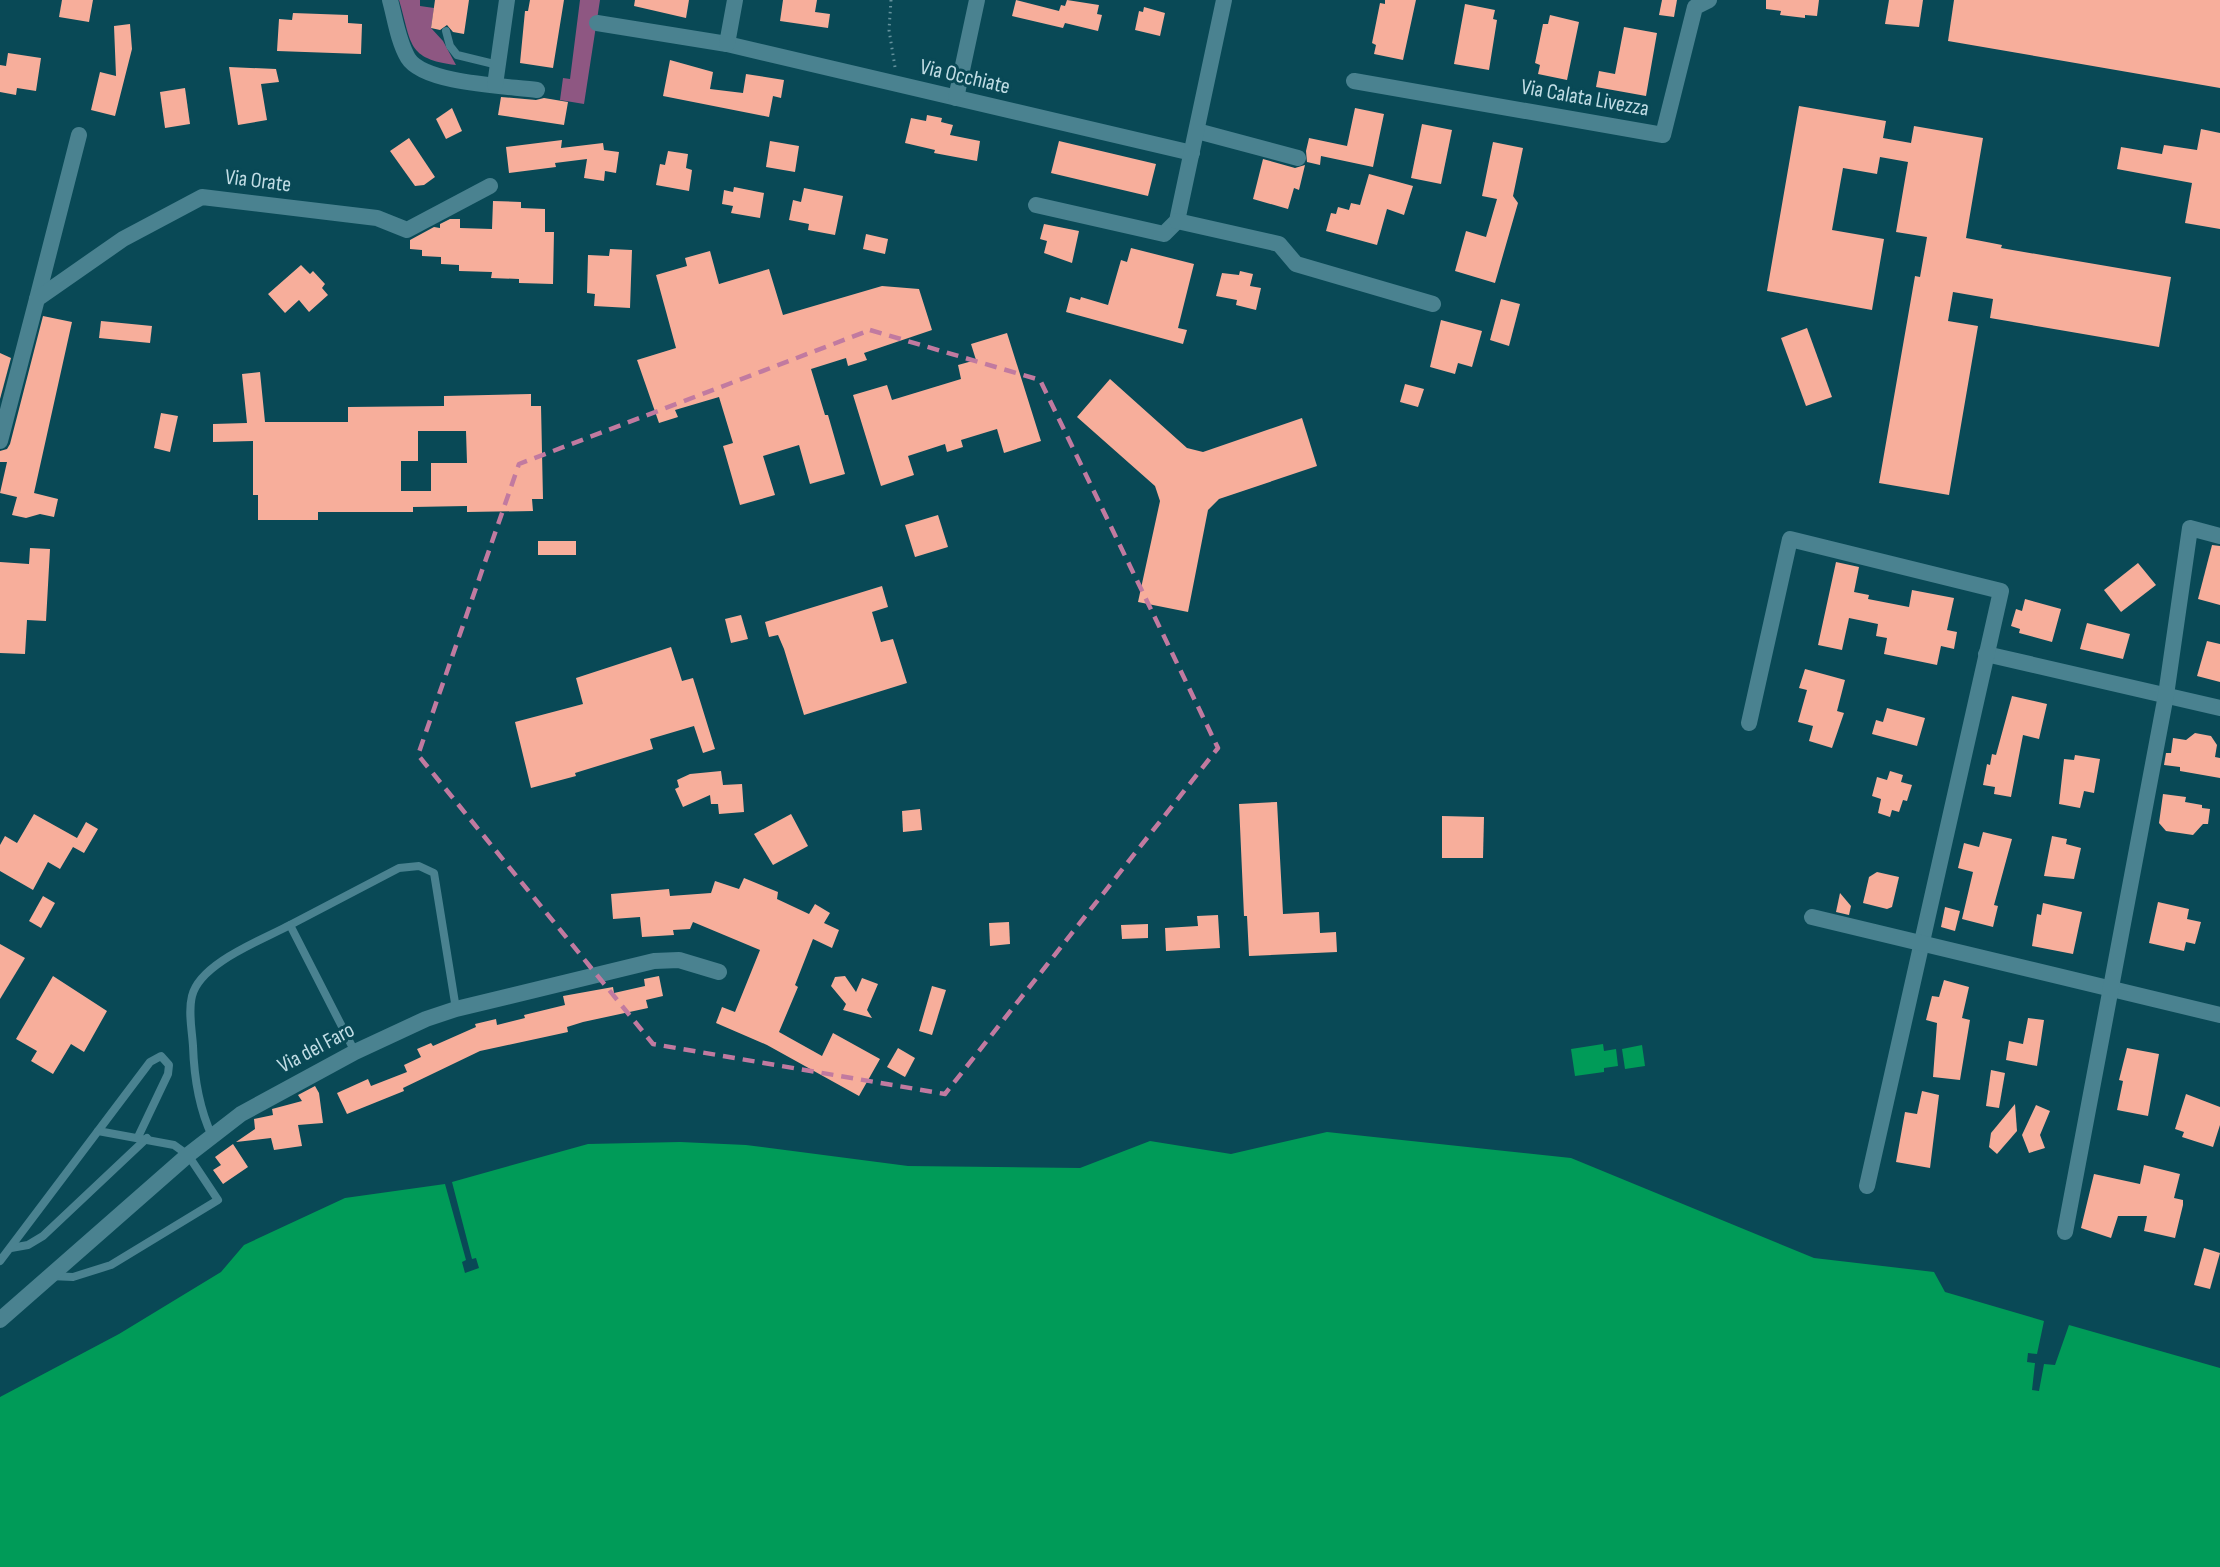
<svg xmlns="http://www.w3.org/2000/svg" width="2220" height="1567" viewBox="0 0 2220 1567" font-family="'Sofia Sans Condensed',sans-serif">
<rect width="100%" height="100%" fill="#094956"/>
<!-- green -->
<g fill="#8e5782">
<path d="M399,0H420V6L434,8L431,28L443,41L456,65C406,59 412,43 399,0Z"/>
<path d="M580,0H600L584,104L560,100L563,78L570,79Z"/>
</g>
<!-- water -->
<g fill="#009b58">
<path d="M1603,1044L1604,1051L1616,1049L1618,1066L1604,1068V1072L1575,1076L1571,1049Z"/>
<path d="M1642,1045L1645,1066L1625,1069L1622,1049Z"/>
<path d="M1327,1132L1571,1158L1814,1258L1934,1272L1945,1292L2044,1321L2037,1354L2028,1353L2027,1362L2035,1363L2032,1390L2039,1391L2044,1364L2055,1365L2069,1325L2220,1368V1567H0V1397L119,1334L221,1272L244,1245L345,1198L445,1184L466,1260L462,1262L465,1273L479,1268L476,1258L472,1259L452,1182L588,1144L680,1142L746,1145L908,1166L1080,1168L1150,1141L1231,1154Z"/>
</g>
<!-- building -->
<g fill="#f7ae9b" fill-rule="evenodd">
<path d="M62,0H93L89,22L59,17Z"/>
<path d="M435,0H469L464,34L453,32L447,25L440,30L431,28Z"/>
<path d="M530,0H564L553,68L520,63L525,11H528Z"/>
<path d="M635,0H689L686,18L634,6Z"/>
<path d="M783,0H817L815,12L830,14L828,28L780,21Z"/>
<path d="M1016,0L1059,11L1061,5L1065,6L1067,0L1099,5L1097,14L1102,15L1098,31L1065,23L1063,28L1012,16Z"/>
<path d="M1385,0H1416L1403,60L1374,54L1376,45L1372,43L1380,3L1385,4Z"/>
<path d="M1662,0H1677L1674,17L1659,15Z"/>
<path d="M1766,0H1819L1817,16L1805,15V18L1780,15L1781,11L1766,9Z"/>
<path d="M1889,0H1923L1919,27L1885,24Z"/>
<path d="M1954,0H2220V88L1948,41Z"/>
<path d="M1465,4L1495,10L1493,19L1497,20L1489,70L1454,64Z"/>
<path d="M1144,7L1165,13L1160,36L1135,30L1139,11L1143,12Z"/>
<path d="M293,13L348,15V23L362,24L361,54L277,51L279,19L292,20Z"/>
<path d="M1550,15L1579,22L1567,80L1538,74L1540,65L1535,63L1543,24H1548Z"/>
<path d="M130,24L132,49L115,116L91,110L100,72L116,76L114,26Z"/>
<path d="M1624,27L1657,33L1646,96L1596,87L1599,71L1615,74Z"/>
<path d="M8,53L41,58L36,91L17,88L16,95L0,92V65L6,66Z"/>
<path d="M670,60L713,72L710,89L743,93L746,74L784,80L781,98L773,96L769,117L663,96Z"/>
<path d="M229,67L276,69L279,82L261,84L267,120L238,125Z"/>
<path d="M185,88L190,124L165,128L160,92Z"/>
<path d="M501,97L536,100L544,98L568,102L564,125L498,115Z"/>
<path d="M1799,106L1886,121L1883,138L1911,143L1914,126L1983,138L1966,238L2002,245L2001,248L2171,277L2159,347L1990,318L1993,299L1953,292L1948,321L1978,326L1949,495L1879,483L1915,276L1920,277L1927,237L1896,232L1908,162L1880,157L1877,174L1843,168L1832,230L1884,239L1872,310L1767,291Z"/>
<path d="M452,108L462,131L446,139L436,119Z"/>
<path d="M1355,108L1384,114L1373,167L1321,156L1320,165L1307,162L1306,151L1309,138L1347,146Z"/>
<path d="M927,115L942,118L941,122L953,125L950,135L980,141L977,161L934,153L935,150L905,143L911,118L926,121Z"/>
<path d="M1422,124L1452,130L1441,184L1411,178Z"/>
<path d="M2201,129L2220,133V229L2185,223L2192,183L2117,169L2121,147L2162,154L2164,145L2197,150Z"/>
<path d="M409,138L435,177L424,185L415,186L390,151Z"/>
<path d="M562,140L561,148L603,143L604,150L619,152L616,173L605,171L604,181L584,178L587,159L555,163L556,167L509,173L506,147Z"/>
<path d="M770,141L799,146L795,172L766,167Z"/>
<path d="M1059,141L1156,164L1148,196L1051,173Z"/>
<path d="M1493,142L1523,148L1513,196L1518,203L1495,283L1455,271L1466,231L1486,237L1497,199L1482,196Z"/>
<path d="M668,151L688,154L686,168L692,170L689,191L656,185L660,164L665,165Z"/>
<path d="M1263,159L1295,168L1305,165L1299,190L1294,188L1288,209L1253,199Z"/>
<path d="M1369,174L1413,186L1404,215L1387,209L1377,245L1326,231L1331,213L1336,214L1338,207L1349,210L1351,203L1360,205Z"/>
<path d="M734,187L764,193L760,218L731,213L733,206L722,204L724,190L733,192Z"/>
<path d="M804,188L843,196L835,235L808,230L809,224L789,220L793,200L801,202Z"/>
<path d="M493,201L521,202V208L545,209V232H554L553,284L519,283V279L491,278L492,272L459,271V265L441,264V257L422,256V250L410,249V240L434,227L440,228V224L450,219H460V228L492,229Z"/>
<path d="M1044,224L1079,231L1072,263L1044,253L1047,241L1040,239Z"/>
<path d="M866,234L888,239L885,254L863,249Z"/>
<path d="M1131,248L1194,264L1178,328L1187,330L1183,344L1066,312L1070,297L1080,300L1081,297L1108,305L1121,260L1127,262Z"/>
<path d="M610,249L632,250L630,308L594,306L595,294L587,293L588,255L609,256Z"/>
<path d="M710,251L719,284L769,269L783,315L882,286L919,289L932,330L864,353L867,360L848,366L846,358L811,369L825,415H828L845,474L810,484L799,445L763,456L775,495L740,505L723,446L733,443L719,397L675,410L678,417L659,423L637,360L676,348L656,275L687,266L685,258Z"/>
<path d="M301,265L310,274L313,271L325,284L322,288L328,295L309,312L299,300L285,313L268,294Z"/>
<path d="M1240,271L1253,274L1250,286L1261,288L1256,310L1236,305L1237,300L1216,296L1222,273L1239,275Z"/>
<path d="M1501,299L1520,304L1509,346L1490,340Z"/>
<path d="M43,316L72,322L34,493L58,499L54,517L40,514L26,518L12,515L17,497L0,493L7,462H0V451L7,449L10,444Z"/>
<path d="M1441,320L1482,331L1472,367L1458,363L1455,374L1430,367Z"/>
<path d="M101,321L152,326L150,343L99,338Z"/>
<path d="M1807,328L1832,397L1806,406L1781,338Z"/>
<path d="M1007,333L1041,441L1004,453L997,429L961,440L963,447L947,452L945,444L908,456L914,475L881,486L853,395L887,385L892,400L961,379L958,365L976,360L971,344Z"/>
<path d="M0,353L11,358L0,399Z"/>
<path d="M260,372L265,422H348V407L444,406V396L531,394V406H541L543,499H532L533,511L467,512V506L413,507V512H318V520H258V495H253V441L213,442V424L247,423L242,374ZM418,431H466L467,463H431V491H401V461H418Z"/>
<path d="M1110,379L1187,448L1203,452L1302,418L1317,466L1219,499L1208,510L1188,612L1138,602L1160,501L1155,486L1077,417Z"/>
<path d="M1405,384L1424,389L1418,407L1400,402Z"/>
<path d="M161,413L178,416L170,452L154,448Z"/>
<path d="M938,515L948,547L915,557L905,525Z"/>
<rect x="538" y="541" width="38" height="14"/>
<path d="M2212,545L2220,546V605L2198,599Z"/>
<path d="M30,548L50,549L46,621L27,620L25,654L0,653V562L29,564Z"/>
<path d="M1836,562L1859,567L1854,592L1869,595L1868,599L1909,607L1912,590L1954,598L1947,630L1957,632L1954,649L1941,646L1937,665L1884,654L1887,638L1876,636L1878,624L1849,618L1842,650L1818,645Z"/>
<path d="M2138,563L2156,585L2121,612L2104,590Z"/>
<path d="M882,586L888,607L872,612L881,642L893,639L907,683L804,715L784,649L778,635L769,637L765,622Z"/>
<path d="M2025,599L2061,609L2052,642L2019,633L2020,629L2011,626L2016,609L2022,611Z"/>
<path d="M741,615L748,639L731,643L725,619Z"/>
<path d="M2087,623L2130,634L2123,659L2080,649Z"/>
<path d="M2207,641L2220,644V682L2197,676Z"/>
<path d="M671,647L682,681L693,678L715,749L703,753L694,726L650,739L653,749L575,773L576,776L531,788L515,722L583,704L576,678Z"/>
<path d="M1805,669L1845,680L1837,711L1844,713L1832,748L1809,741L1813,726L1798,722L1807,690L1799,688Z"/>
<path d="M2012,696L2047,704L2039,739L2023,735L2011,797L1994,794L1995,787L1983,785L1987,764L1990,765L1992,754L1996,755Z"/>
<path d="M1887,708L1925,718L1917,746L1872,734L1876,720L1883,722Z"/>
<path d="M2195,733L2211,736L2217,745L2215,757L2220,758V778L2180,771V767L2164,765L2166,753H2171L2173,738L2186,740Z"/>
<path d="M2075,755L2100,759L2094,793L2084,791L2080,808L2059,804L2064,759L2074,760Z"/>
<path d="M721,771L723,785L742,784L744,812L719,814L718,804H711L710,795L683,807L675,789L679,787L677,780L690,774Z"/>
<path d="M1890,771L1903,775L1901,782L1912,785L1907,801L1903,800L1899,812L1892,810L1890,817L1878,813L1881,799L1872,796L1877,777L1887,780Z"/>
<path d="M2163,794L2186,797L2185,802L2202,805V808L2210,809L2208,824H2203L2193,835L2166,831L2159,823Z"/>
<path d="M1277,802L1283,914L1319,912L1320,933L1336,932L1337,952L1249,956L1247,916H1244L1239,804Z"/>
<path d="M920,809L922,830L903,832L902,811Z"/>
<path d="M34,814L77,838L86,822L98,829L84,853L73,847L60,869L48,862L33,890L0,871V845L5,836L17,843Z"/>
<path d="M791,814L808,846L773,865L754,834Z"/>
<path d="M1442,816L1484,817L1483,858H1442Z"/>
<path d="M1983,832L2012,839L1994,905L1998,906L1993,927L1962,919L1973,872L1958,868L1964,843L1979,847Z"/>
<path d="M2052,836L2067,839L2066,844L2081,848L2074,879L2044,876Z"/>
<path d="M1877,872L1899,877L1892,907L1887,909L1863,903L1869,877Z"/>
<path d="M744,878L778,892L777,899L809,914L815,904L830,913L824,923L839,930L832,948L813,939L795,985L798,987L779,1032L822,1056L833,1033L880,1059L859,1096L767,1045L716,1023L722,1007L735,1012L760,950L693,922L690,929L673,930L674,935L642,937L640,917L613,919L611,894L669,889L670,896L711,893L715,881L739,889Z"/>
<path d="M1840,893L1851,906L1849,915L1836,912Z"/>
<path d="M43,896L55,903L41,928L29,921Z"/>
<path d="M2158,902L2189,909L2187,919L2201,922L2195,944L2186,942L2184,951L2149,943Z"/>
<path d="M2043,903L2082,912L2073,954L2032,946L2037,914L2041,915Z"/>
<path d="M1945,907L1960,911L1955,931L1941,927Z"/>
<path d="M1218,915L1220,948L1166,951L1165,928L1198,926L1197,916Z"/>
<path d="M1009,922L1010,944L990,946L989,923Z"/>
<path d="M1148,924V938L1122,939L1121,925Z"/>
<path d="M0,944L25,958L0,999Z"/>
<path d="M53,976L107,1011L84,1052L71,1044L53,1074L31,1061L37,1051L16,1039Z"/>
<path d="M659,976L663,996L646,1000L648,1008L583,1022L567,1027L568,1032L480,1051L403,1088L404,1091L347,1114L337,1093L368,1079L371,1086L407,1072L404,1065L421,1057L417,1049L431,1043L433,1046L476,1027L475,1024L496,1019L497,1025L525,1018L524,1015L565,1005L563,996L613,987L614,993L645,986L644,979Z"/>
<path d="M845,976L856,992L862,978L878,984L867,1010L872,1018L843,1010L846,1004L831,986L835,977Z"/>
<path d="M1944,980L1969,987L1962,1018L1970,1020L1960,1080L1933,1077L1937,1023L1926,1020L1932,996L1939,997Z"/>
<path d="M932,986L946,990L932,1035L919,1031Z"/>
<path d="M2028,1018L2044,1020L2037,1066L2006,1060L2009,1041L2023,1044Z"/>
<path d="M898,1048L915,1058L905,1077L887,1067Z"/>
<path d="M2127,1048L2159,1054L2148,1116L2117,1110L2123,1081L2119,1080Z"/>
<path d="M1991,1070L2005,1073L1999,1108L1986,1106Z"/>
<path d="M315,1086L319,1093L323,1123L298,1125L302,1146L274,1150L271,1138L236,1142L255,1129L254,1119L273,1115L272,1109L302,1101L298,1095Z"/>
<path d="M1922,1091L1939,1095L1930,1168L1896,1162L1905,1112L1917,1114Z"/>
<path d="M2186,1094L2220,1107V1125L2213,1147L2182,1137L2184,1132L2175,1129Z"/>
<path d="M2015,1104L2017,1131L1997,1154L1989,1147L1991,1133Z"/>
<path d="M2036,1105L2050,1111L2040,1135L2045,1148L2029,1153L2022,1135Z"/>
<path d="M233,1144L248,1167L223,1184L213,1170L221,1165L215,1157Z"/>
<path d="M2144,1165L2180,1174L2174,1198L2183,1200V1205L2175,1238L2144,1231L2147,1216H2118L2111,1238L2081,1228L2094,1174L2140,1184Z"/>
<path d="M2204,1248L2220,1253L2210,1289L2194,1285Z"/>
</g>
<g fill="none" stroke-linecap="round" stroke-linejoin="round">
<!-- path -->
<path stroke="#64929d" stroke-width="3" stroke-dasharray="1.5 4.5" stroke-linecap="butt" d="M891,0L889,30L895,67"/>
<!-- lane -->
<g stroke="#4a8290" stroke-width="8">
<path d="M446,31L450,46L457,55L498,65"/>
<path d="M355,1052L290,925L399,868L419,866L434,873L456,1009"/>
<path d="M98,1131L150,1062L161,1056L169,1065L168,1074L138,1137"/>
<path d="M212,1136C199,1108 194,1077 193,1046C192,1030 188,1012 192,996C200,963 262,940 290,925"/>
<path d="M11,1248L28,1245L43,1236L147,1138"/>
<path d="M0,1261L98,1131L174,1145L188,1155L218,1200L111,1265L73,1277L50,1276"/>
</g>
<!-- street -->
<g stroke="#4a8290" stroke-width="16">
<path d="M390,0C395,18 398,41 408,58C424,84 508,86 537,90"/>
<path d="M597,23L727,44L1192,153"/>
<path d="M727,44L735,0"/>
<path d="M1354,81L1663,135L1695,7L1709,0"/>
<path d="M495,85L507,0"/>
<path d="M956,98L977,0"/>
<path d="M1197,131L1298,158"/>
<path d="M1036,205L1164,234L1177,221L1224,0"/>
<path d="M1177,221L1279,244L1296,264L1433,304"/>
<path d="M37,299L79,135"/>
<path d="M0,441L37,299L123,239L202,197L377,218L407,230L490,186"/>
<path d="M1986,654L2220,708"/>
<path d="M1749,723L1790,539L2001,591L1867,1186"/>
<path d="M1812,917L2220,1015"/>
<path d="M2065,1232L2166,695L2190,528L2220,536"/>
<path d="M0,1320L188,1155L241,1114L355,1052L426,1019L456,1009L654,961L679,960L719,972"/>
</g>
</g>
<!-- marked area -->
<path fill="none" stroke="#c17aa0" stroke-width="4.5" stroke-dasharray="12 8" stroke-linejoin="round" d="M870,330L1040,380L1218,748L945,1094L653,1044L418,755L519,464Z"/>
<g text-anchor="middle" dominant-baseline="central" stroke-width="6" stroke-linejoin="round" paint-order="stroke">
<!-- street labels -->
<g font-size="22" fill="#c0dce4" stroke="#094956">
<text transform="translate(965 77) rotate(13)">Via Occhiate</text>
<text transform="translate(1585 98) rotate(10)">Via Calata Livezza</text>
<text transform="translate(258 181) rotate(7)">Via Orate</text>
<text transform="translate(316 1048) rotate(-28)">Via del Faro</text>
</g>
</g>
</svg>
